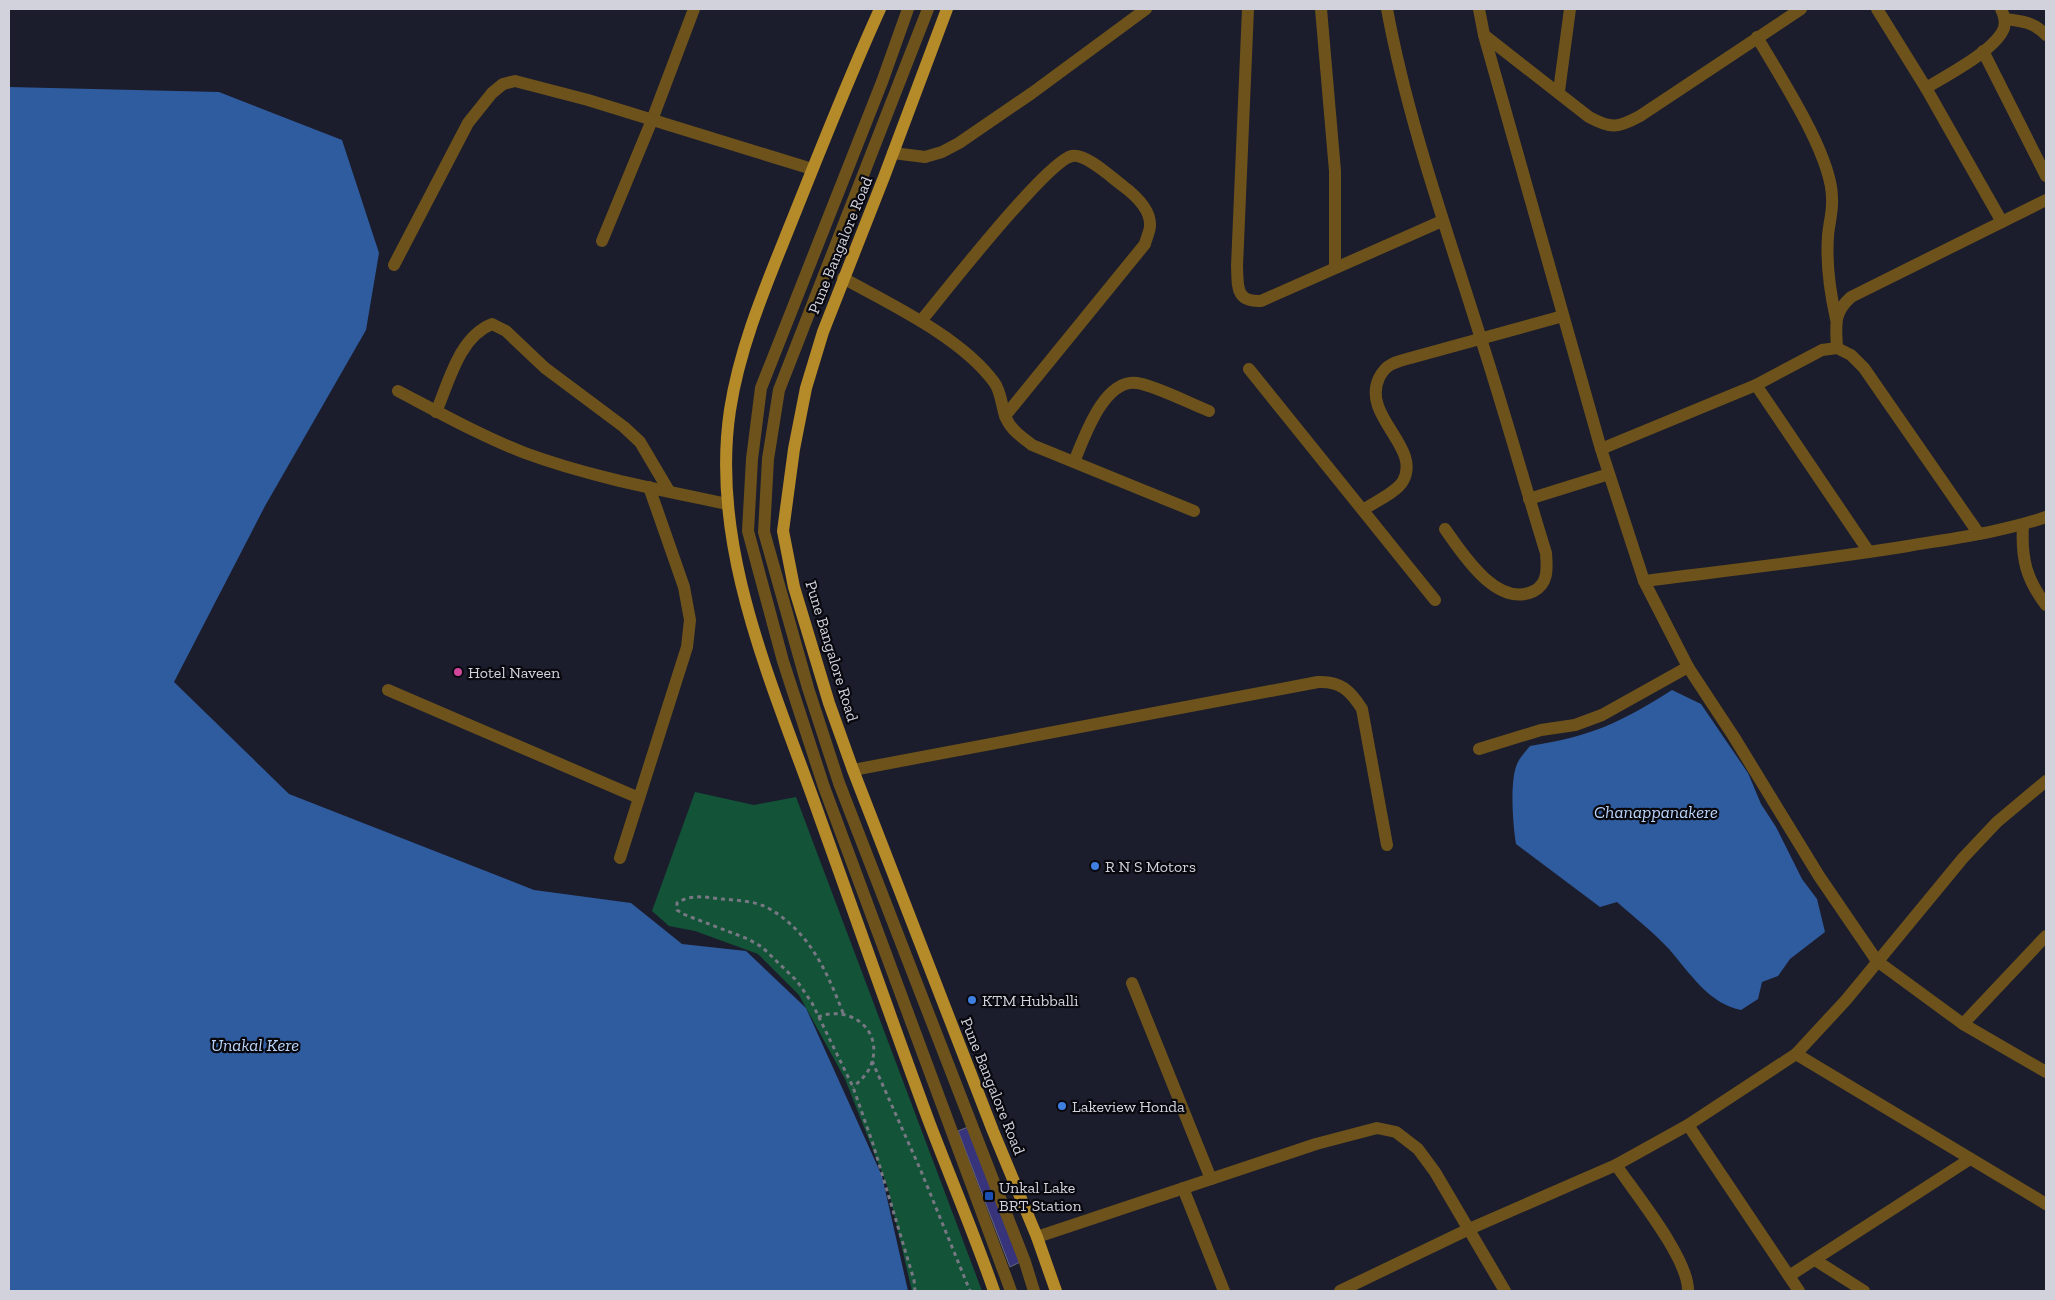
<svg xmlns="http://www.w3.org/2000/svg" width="2055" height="1300" viewBox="0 0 2055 1300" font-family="'Zilla Slab',serif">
<rect width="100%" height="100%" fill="#1c1d2c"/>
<!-- green -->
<path fill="#135338" d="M695,792L754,805L796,797L982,1291H912L888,1188L845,1079L799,995L758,954L695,931L669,926L652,911Z"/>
<!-- water -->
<g fill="#2f5c9e">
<path d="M9,87L219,92L342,140L379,253L366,330L265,506L174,682L289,794L534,890L631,903L682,944L746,951L806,1008L882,1176L908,1291H9Z"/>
<path d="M1672,690L1701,704L1748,773L1761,804L1776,827L1802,879L1817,899L1825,932L1790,959L1778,976L1762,982L1758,999L1741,1010C1709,1004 1689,972 1669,949C1653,932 1634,917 1617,902L1600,907L1516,844C1513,826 1509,778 1518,762C1521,756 1526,751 1530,746C1592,736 1620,723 1672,690Z"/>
</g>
<!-- building -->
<path fill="#38347b" stroke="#68697b" d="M968,1127L1022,1261L1010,1267L958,1131Z"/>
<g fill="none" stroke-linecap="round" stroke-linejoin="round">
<!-- path -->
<g stroke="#777884" stroke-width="3" stroke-dasharray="4 4" stroke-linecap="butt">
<path d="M843,1013C827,971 808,929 766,907C754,901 735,900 721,899C705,897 691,894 677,903V910L683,914L748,939L762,947L797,981L812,1003L853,1087L873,1144L914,1280L915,1291"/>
<path d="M818,1017C849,1005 882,1028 872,1062C869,1073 861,1080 853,1087"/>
<path d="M872,1061L921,1171L970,1291"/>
</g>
<!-- minor -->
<g stroke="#6d531b" stroke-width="12">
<path d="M908,9L882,82L761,388L752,459L748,531L783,661L824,787L1011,1291"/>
<path d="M928,9L779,390L768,459L764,532L808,688L839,783L1025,1262L1034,1291"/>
<path d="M1248,9L1237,266C1238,286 1235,302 1261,301L1442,221"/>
<path d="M1321,9L1335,171V267"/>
<path d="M1387,9C1408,122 1447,230 1481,339C1504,410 1524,482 1546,553C1547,567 1549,583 1534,591C1497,609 1462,553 1445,529"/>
<path d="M1479,9L1484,35L1601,449L1644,581L1688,667L1734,737L1819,876L1877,961L1963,1024L2046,1072"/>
<path d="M1877,9L1926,88L2002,222"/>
<path d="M2005,19C2022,21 2034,22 2046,35"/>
<path d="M1484,35L1589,117C1611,129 1618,128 1640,116L1801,9"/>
<path d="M1757,37C1779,75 1832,155 1832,198C1833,211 1829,223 1828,236C1826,263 1830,292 1836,319"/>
<path d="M1983,51L2046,176"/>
<path d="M1926,88C1947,75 1996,50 2004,28C2006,21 2004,15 2001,9"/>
<path d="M1559,91L1570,9"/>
<path d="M893,153L925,157L942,152L959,143L1032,93L1146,9"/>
<path d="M602,241L652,120L694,9"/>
<path d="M394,265L468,123L492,93L503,84L515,81L588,100L812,169"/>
<path d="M843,278C890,304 961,337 994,382C1002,393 1001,406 1006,418C1011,430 1022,437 1032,445L1194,511"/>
<path d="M921,321C944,293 1047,161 1072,156C1086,153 1112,178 1123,186C1135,195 1151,210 1150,226C1150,231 1146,239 1145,244L1005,416"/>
<path d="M1837,348C1836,325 1833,313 1851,297L2046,200"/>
<path d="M1249,369L1435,600"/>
<path d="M1756,385L1869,552"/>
<path d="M398,391C440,413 481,436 525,453C590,477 661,490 728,504"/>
<path d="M436,412C449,382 459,337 492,324L506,331L545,368L624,427L640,442L669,491"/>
<path d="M1601,449L1756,385L1822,350L1837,348L1851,355L1864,368L1979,534"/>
<path d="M1074,462C1084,438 1104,378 1137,383C1154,385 1191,404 1209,411"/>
<path d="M1529,499L1609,474"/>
<path d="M1363,510C1374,502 1396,493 1403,481C1422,447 1361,416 1379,378C1382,372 1386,367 1392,364C1399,361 1407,359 1414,357L1563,316"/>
<path d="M2023,525C2021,558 2026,579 2046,605"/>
<path d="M1644,581C1732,570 1821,560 1908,546C1955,538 2002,532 2046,517"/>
<path d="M388,690L639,798"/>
<path d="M1479,749L1541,730L1575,725L1602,715L1688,667"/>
<path d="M853,770L1318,682C1340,681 1350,690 1362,709L1387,845"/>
<path d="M620,858L687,647L690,620L684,587L649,487"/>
<path d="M1132,983L1211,1179"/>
<path d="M1963,1024L2046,936"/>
<path d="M1796,1054L2046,1204"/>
<path d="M1688,1125L1799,1291"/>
<path d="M1616,1165C1635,1193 1689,1259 1688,1291"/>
<path d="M1183,1188L1224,1291"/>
<path d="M1037,1237L1316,1144L1377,1128L1396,1132L1418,1149L1435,1172L1505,1291"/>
<path d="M1815,1260L1864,1291"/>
<path d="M1789,1276L1970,1159"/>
<path d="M1340,1291L1467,1230L1616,1165L1688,1125L1796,1054L1846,1000L1963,858L1997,822L2046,781"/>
</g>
<!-- major -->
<g stroke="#b58a28" stroke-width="12">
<path d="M880,9C848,79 820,151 791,223C767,283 740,345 730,410C709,550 775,689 820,818C856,918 891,1019 928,1119C950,1177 974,1233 994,1291"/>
<path d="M947,9L884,177L823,332L806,388L794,449L783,531L794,587L829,703L853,770L993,1131L1037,1237L1056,1291"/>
</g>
</g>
<!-- markers -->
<circle fill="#d1479c" stroke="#08080e" stroke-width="2" cx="458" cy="672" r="5"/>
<g fill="#3f7fe0" stroke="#08080e" stroke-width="2">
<circle cx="1095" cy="866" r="5"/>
<circle cx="972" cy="1000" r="5"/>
<circle cx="1062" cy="1106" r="5"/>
</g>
<rect fill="#1a4fb4" stroke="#08080e" stroke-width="2" x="984" y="1191" width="10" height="10" rx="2.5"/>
<g text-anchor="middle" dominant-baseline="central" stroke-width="4.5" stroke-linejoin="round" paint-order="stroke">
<!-- street labels -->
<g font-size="16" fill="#d1d2dc" stroke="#08080e">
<text transform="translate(840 245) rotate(-68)">Pune Bangalore Road</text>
<text transform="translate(832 651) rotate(73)">Pune Bangalore Road</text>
<text transform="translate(993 1086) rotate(68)">Pune Bangalore Road</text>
</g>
<!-- poi labels -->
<g font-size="16" fill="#d1d2dc" stroke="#08080e" text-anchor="start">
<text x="468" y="672">Hotel Naveen</text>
<text x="1105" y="866">R N S Motors</text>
<text x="982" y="1000">KTM Hubballi</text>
<text x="1072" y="1106">Lakeview Honda</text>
<text x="999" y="1187">Unkal Lake<tspan x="999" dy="18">BRT Station</tspan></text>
</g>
<!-- water labels -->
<g font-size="18" font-style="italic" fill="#bad4f9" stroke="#08080e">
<text x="1656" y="812">Chanappanakere</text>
<text x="255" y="1045">Unakal Kere</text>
</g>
</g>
<!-- border -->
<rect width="2055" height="1300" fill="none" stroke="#d1d2dc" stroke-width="20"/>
</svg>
